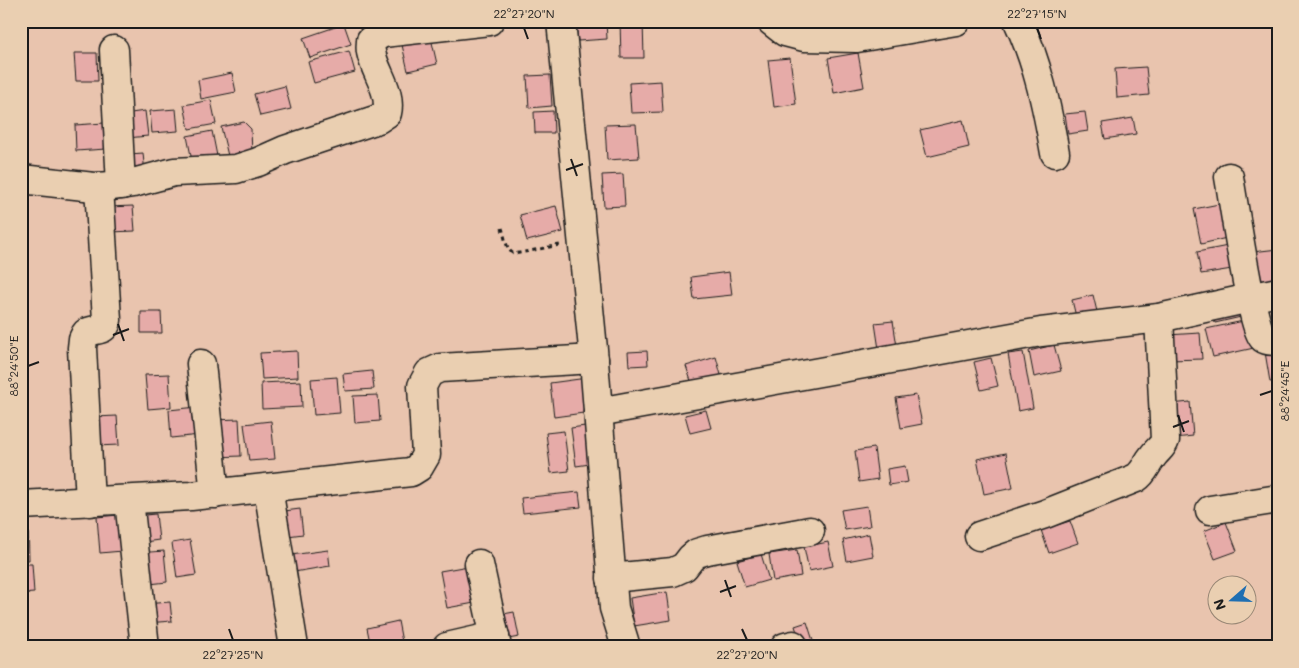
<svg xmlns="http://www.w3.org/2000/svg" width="1299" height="668" viewBox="0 0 1299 668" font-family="Mali,sans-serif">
<rect width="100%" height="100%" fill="#e9c4ae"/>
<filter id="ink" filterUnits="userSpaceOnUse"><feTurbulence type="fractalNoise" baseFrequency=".02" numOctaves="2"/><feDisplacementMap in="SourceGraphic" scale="10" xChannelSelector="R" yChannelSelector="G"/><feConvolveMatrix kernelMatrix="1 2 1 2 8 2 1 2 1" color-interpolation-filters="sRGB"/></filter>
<g filter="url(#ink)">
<!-- building -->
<g fill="#e6aba8" stroke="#1c1c1c">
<path d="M606,21L607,39L578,41L576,22Z"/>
<path d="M620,21H643L644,58H621Z"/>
<rect x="839" y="21" width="19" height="7"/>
<path d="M344,24L351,44L310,58L303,38Z"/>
<path d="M431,38L437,64L408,71L402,45Z"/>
<path d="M349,51L355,72L314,83L308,62Z"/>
<path d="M74,53H97L98,81H76Z"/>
<path d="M858,53L864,87L834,93L828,58Z"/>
<path d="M790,58L796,104L774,107L768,60Z"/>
<path d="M1146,67L1149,95L1117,98L1115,69Z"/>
<path d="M232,73L236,92L201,99L198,80Z"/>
<path d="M550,75L552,106L529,108L527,76Z"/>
<path d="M661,81L663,112L631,113L629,83Z"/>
<path d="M285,86L291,109L260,116L254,94Z"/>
<path d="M211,100L216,124L189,129L184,105Z"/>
<path d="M176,109L178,131L152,133L150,111Z"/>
<path d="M145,111L148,136L127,138L124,114Z"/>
<path d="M553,111L554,133H535L534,112Z"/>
<path d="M1085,112L1088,131L1068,134L1065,114Z"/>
<path d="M1133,118L1136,134L1105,139L1102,123Z"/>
<path d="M963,120L969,147L927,157L920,130Z"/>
<path d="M244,122L251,129L252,154L229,160L221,127Z"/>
<path d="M104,123L106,149L76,151L75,125Z"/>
<path d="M636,124L639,158L607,160L605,125Z"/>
<path d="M212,131L218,161L193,166L187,136Z"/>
<path d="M143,153L145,174L133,175L130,154Z"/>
<path d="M623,174L625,206L604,207L602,175Z"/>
<path d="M1224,203L1231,237L1201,244L1194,209Z"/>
<path d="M133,206L135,231L110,232L108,207Z"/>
<path d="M556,206L563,232L527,241L520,215Z"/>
<path d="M1228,246L1232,269L1201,274L1197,252Z"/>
<path d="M1278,249V289L1257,291L1252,252Z"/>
<path d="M729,272L732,295L694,299L691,277Z"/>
<path d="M1093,295L1099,320L1078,325L1072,300Z"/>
<path d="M1239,306L1241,317L1215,323L1211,312Z"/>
<path d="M141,312H161L162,333H141Z"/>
<path d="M1248,320L1254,348L1213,357L1206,329Z"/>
<path d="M893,321L898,353L880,356L875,323Z"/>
<path d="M1200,333L1202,359L1169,360L1167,335Z"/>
<path d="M1054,345L1061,371L1034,377L1029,351Z"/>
<path d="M1278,350V381L1270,382L1265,352Z"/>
<path d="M297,351L298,377L262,379L260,353Z"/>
<path d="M647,351L648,365L629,366L628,352Z"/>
<path d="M1023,352L1033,408L1018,411L1008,354Z"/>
<path d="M716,357L723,382L694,390L686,366Z"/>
<path d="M991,358L998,386L981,390L974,362Z"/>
<path d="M372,371L374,389L345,391L343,374Z"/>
<path d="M169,374L171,407L148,409L145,375Z"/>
<path d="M337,377L340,413L314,415L311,379Z"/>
<path d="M587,378L591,412L554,417L550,383Z"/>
<path d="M301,381L302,407L262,409L261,383Z"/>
<path d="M378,395L380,421L355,423L353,396Z"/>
<path d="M916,395L922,424L901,428L896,398Z"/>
<path d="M1190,402L1193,436L1175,438L1171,404Z"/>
<path d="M197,407L200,435L171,438L169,410Z"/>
<path d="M706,410L711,428L690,433L685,415Z"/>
<path d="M117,416L119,445L96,446L95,417Z"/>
<path d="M239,419L241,456L216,457L214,420Z"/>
<path d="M271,421L275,459L249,461L244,424Z"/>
<path d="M592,425L597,463L576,466L571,428Z"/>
<path d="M564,431L569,471L551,473L546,433Z"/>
<path d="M874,448L878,479L859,482L855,451Z"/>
<path d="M1006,453L1013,488L984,494L977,459Z"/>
<path d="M905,466L908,482L889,485L887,469Z"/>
<path d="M579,492L581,507L523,513L521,498Z"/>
<path d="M867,506L870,526L845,530L841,510Z"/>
<path d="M300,509L303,534L280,537L277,512Z"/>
<path d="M156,514L159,540L137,543L134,516Z"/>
<path d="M118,515L122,551L100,553L97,517Z"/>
<path d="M1070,521L1078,543L1049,553L1041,530Z"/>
<path d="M1226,522L1237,551L1215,559L1204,531Z"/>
<path d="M21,523H28L29,560H21Z"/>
<path d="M869,534L873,556L847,561L843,540Z"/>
<path d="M190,540L196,575L177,578L172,543Z"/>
<path d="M828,542L833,566L809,571L804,547Z"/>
<path d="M328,550L330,566L294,572L291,555Z"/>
<path d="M797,550L801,576L773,581L769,554Z"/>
<path d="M164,551L167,582L141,585L138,553Z"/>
<path d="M761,554L769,580L745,587L737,561Z"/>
<path d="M21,564H32L34,593L21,594Z"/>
<path d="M474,565L480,602L447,608L440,571Z"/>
<path d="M667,592L671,620L634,626L630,598Z"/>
<path d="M170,602L172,621L146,623L144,604Z"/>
<path d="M514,612L519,637L503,640L498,615Z"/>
<path d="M398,621L403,647H371L367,628Z"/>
<path d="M807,622L815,647H802L795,626Z"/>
<path d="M615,642L617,647H594Z"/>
</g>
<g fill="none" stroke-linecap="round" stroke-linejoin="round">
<!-- minor casing -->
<g stroke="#1c1c1c" stroke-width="31">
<g id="minor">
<path d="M561,21L593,349L614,608L626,647"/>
<path d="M771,21L785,32L804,37L857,38L956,21"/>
<path d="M1018,21C1038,63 1047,108 1055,153"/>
<path d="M114,50L121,185"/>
<path d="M1229,177C1233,199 1252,329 1263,338C1267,341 1273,341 1278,340"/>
<path d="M21,179L94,187L113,186L133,183L174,172L236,169L258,162L285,150L378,119L387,113C392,91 375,73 371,52C370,48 371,44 371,40L383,33L489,21"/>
<path d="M201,364L215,494"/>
<path d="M598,412L1041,332L1159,318L1278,292"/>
<path d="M268,488L294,647"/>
<path d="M129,500L145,647"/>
<path d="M90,502L82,348L83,339L86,333C95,328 106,332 107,320L99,187"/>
<path d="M21,505L191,496L411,472L419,467L426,455L422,386L429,373L440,368L594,359"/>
<path d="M1210,510L1278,499"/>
<path d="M979,536L1045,514L1136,478C1145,472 1146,464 1153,456C1157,450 1163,447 1165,440L1159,318"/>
<path d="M479,564L497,647"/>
<path d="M611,578L673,572L684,567L691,558L697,553L707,550L810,531"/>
<path d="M447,647L495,636"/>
<path d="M785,647L793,645"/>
</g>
</g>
<!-- path -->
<path stroke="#1c1c1c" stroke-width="3" stroke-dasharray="4 4" stroke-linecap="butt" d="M502,228C505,237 506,250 514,254L560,245"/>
<!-- minor -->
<use href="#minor" stroke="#eacfb1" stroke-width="28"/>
</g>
</g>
<!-- ticks -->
<path fill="none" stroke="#1c1c1c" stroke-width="2" d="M524,28L528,39M1037,28L1041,39M571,159L577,176M566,170L583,164M118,324L124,341M113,335L129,329M28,366L39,362M1260,395L1272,391M1178,415L1184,432M1173,427L1189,421M725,580L731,597M720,592L736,586M229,629L233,640M742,629L747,640"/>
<!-- margin -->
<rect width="1299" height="668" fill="none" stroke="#eacfb1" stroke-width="55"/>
<!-- north arrow -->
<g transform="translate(1232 600) rotate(250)"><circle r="24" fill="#eacfb1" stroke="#988775"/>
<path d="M0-4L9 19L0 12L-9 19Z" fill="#1f6fb2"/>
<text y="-8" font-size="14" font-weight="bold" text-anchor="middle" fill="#1c1c1c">N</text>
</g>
<rect x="28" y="28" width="1244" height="612" fill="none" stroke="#1c1c1c" stroke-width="2"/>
<g font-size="12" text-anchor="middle" fill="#1c1c1c">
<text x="524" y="18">22°27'20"N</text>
<text x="1037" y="18">22°27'15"N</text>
<text transform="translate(14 366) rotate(-90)" y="4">88°24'50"E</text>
<text transform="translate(1285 391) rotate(-90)" y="4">88°24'45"E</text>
<text x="233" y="659">22°27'25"N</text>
<text x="747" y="659">22°27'20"N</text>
</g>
</svg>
